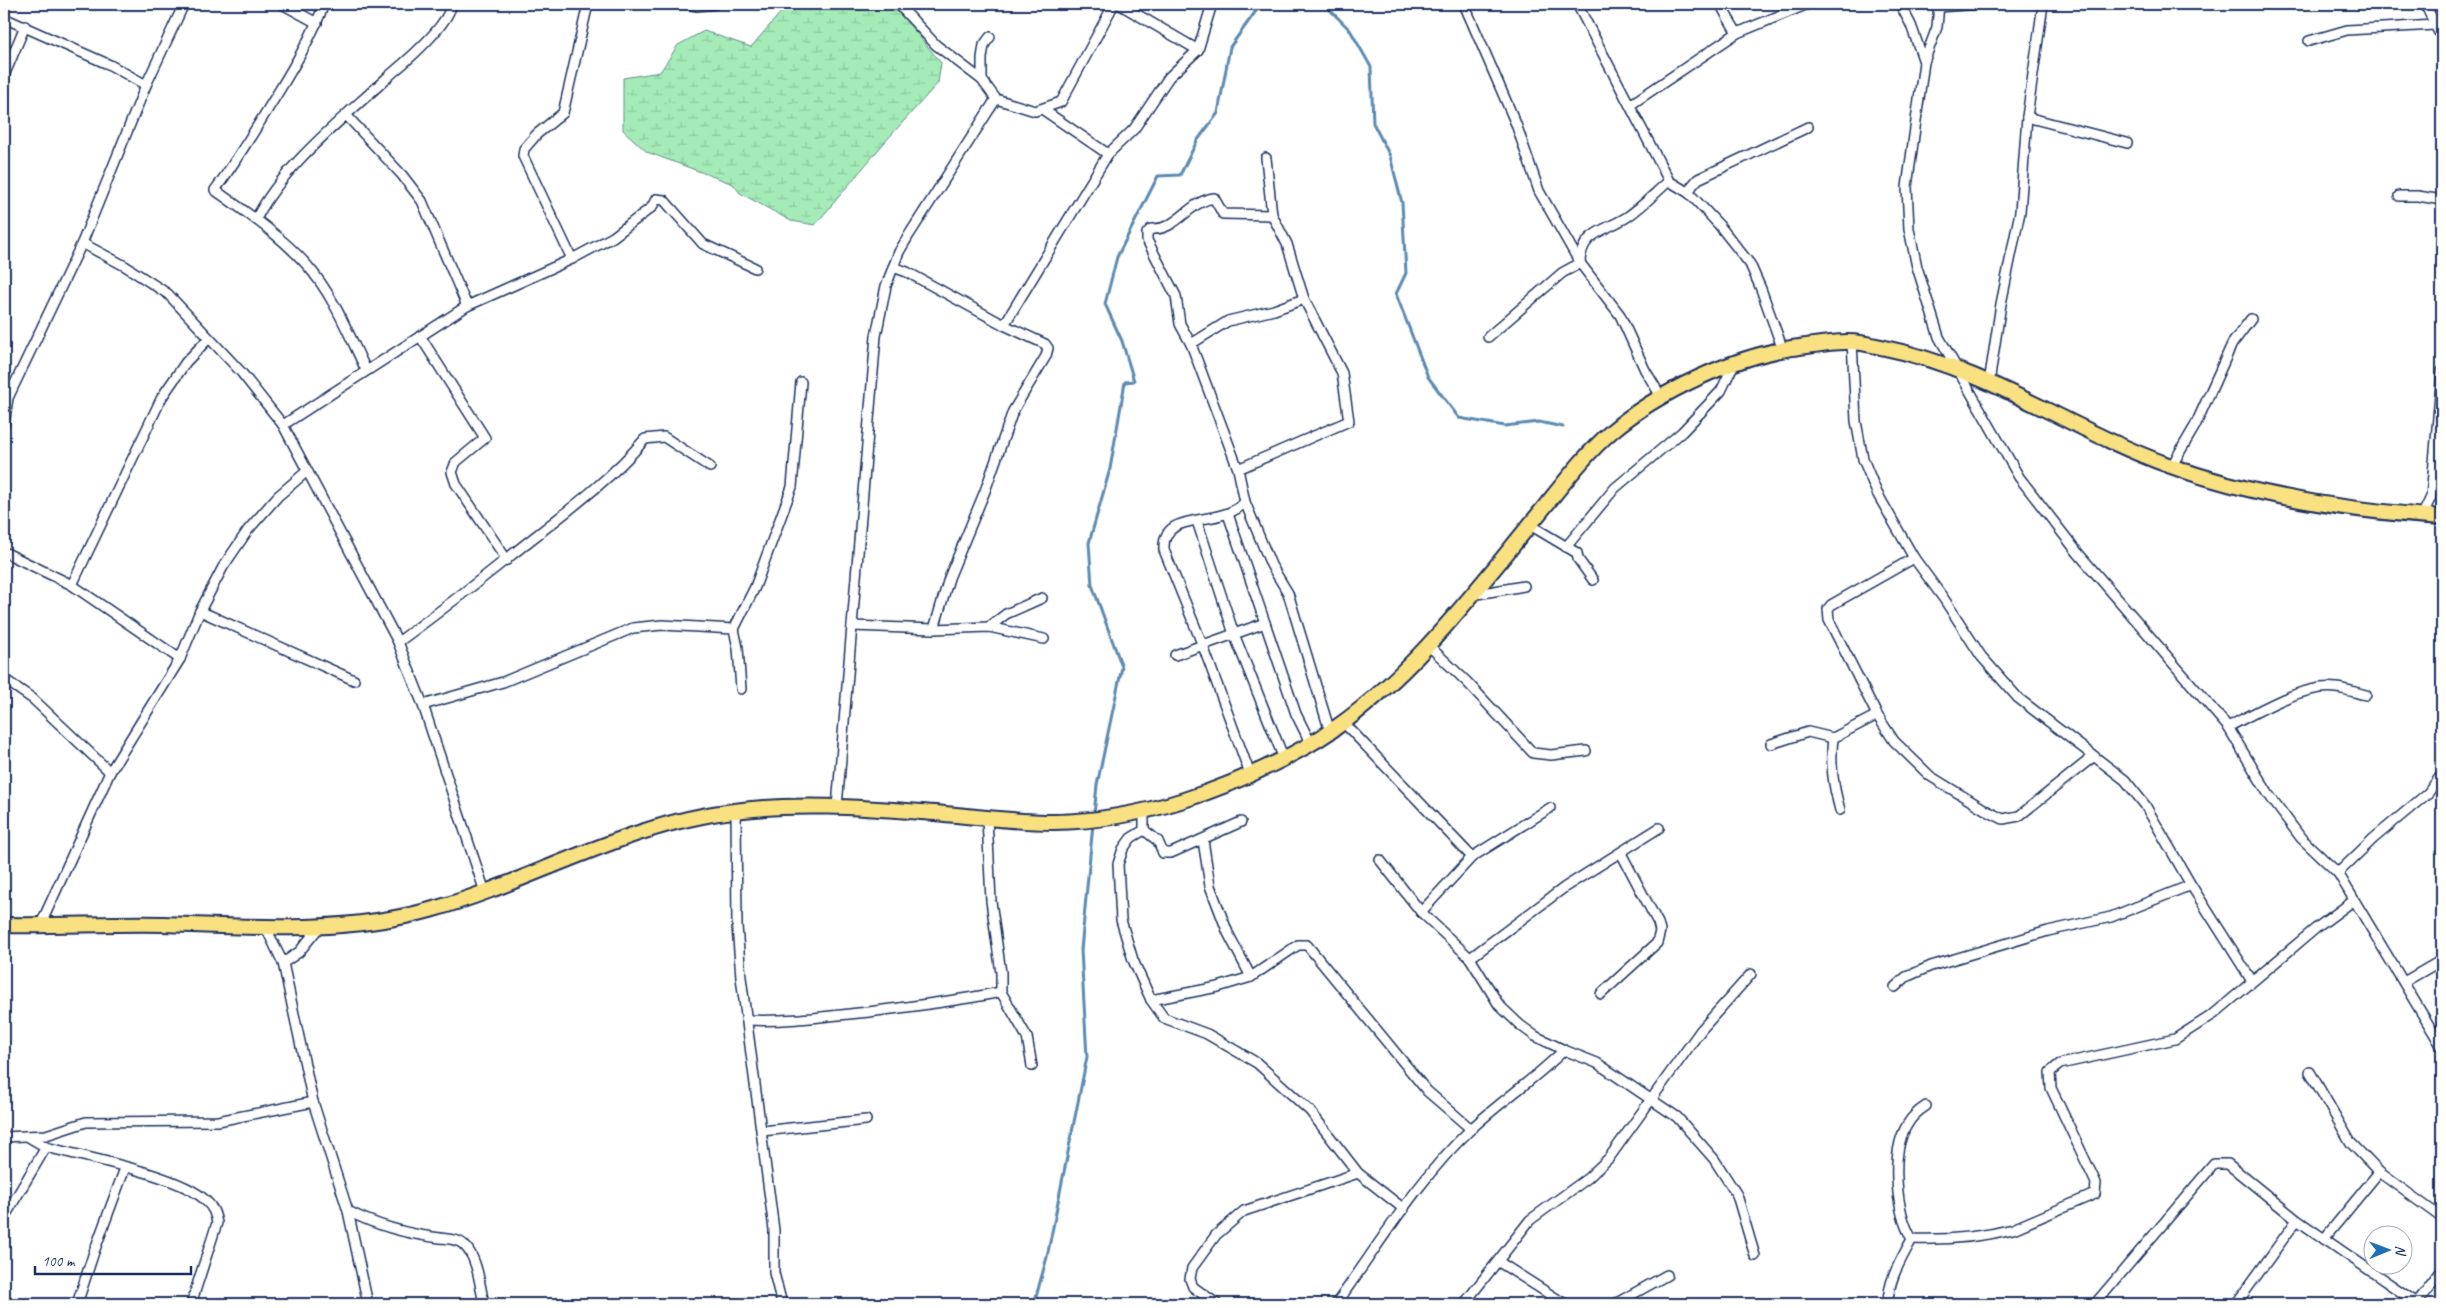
<svg xmlns="http://www.w3.org/2000/svg" width="2446" height="1308" viewBox="0 0 2446 1308" font-family="Caveat,sans-serif">
<defs>
<pattern id="wetland-marsh" width="20" height="14" patternUnits="userSpaceOnUse" patternTransform="scale(1.25)"><rect width="20" height="14" fill="#a4ebb7"/><path d="M1 5h8M5 5V1M11 12h8M15 12V8" fill="none" stroke="#8dcaa0"/></pattern>
</defs>
<rect width="100%" height="100%" fill="#fff"/>
<filter id="ink" filterUnits="userSpaceOnUse"><feTurbulence type="fractalNoise" baseFrequency=".02" numOctaves="2"/><feDisplacementMap in="SourceGraphic" scale="10" xChannelSelector="R" yChannelSelector="G"/><feConvolveMatrix kernelMatrix="1 2 1 2 8 2 1 2 1" color-interpolation-filters="sRGB"/></filter>
<g filter="url(#ink)">
<!-- wetland -->
<path fill="url(#wetland-marsh)" stroke="#608d8a" d="M788,4H893L941,63L938,83L884,143L815,225L791,221L740,193L733,184L647,152L623,130V78L660,72L678,45L704,31L751,47Z"/>
<g fill="none" stroke-linecap="round" stroke-linejoin="round">
<!-- stream -->
<g stroke="#5b8ab0" stroke-width="3">
<path d="M1324,4L1350,30L1371,67L1373,123L1390,156L1402,203L1406,273L1396,294L1428,377L1459,418L1505,426L1539,422L1563,427"/>
<path d="M1094,815L1097,785L1122,667L1092,585L1089,543L1110,469L1125,382L1134,381L1122,341L1105,304L1117,257L1158,176L1180,175L1197,141L1218,113L1230,47L1261,4"/>
<path d="M1034,1304L1047,1257L1087,1057L1081,950L1093,824"/>
</g>
<!-- street casing -->
<g stroke="#1b2f5e" stroke-width="12">
<g id="street">
<path d="M282,4L317,23"/>
<path d="M324,4C312,37 294,66 276,96C256,128 237,160 215,190C246,212 280,235 306,264C333,294 349,335 366,370"/>
<path d="M688,4L696,6L715,4"/>
<path d="M898,4L936,45L982,80"/>
<path d="M1119,4L1198,50"/>
<path d="M1464,4L1516,124L1539,191L1580,263L1620,315L1645,370L1662,398"/>
<path d="M1577,4L1669,181L1689,193L1719,225L1750,264L1761,289L1783,350"/>
<path d="M1720,4L1737,33"/>
<path d="M1900,4L1911,25L1924,62L1907,187L1909,229L1917,267L1939,337L2019,477L2078,553L2228,727L2269,795L2301,838L2338,873L2442,1047"/>
<path d="M2425,4L2442,39"/>
<path d="M1939,7L1979,4"/>
<path d="M4,18L110,65L146,85"/>
<path d="M990,37L984,45L982,58V80L996,99L1035,111L1061,102L1114,4"/>
<path d="M2309,41L2347,30L2435,25"/>
<path d="M1924,62L1937,27L1939,4"/>
<path d="M4,76L25,26"/>
<path d="M1630,105L1737,33L1808,4"/>
<path d="M1042,109L1108,154"/>
<path d="M347,116L402,175L422,201L467,306"/>
<path d="M2027,117L2127,143"/>
<path d="M1266,158L1272,215"/>
<path d="M1689,193L1692,186L1698,179L1808,127"/>
<path d="M2399,196H2418L2442,200"/>
<path d="M256,219C285,163 344,118 390,75C408,60 447,26 452,4"/>
<path d="M82,243L125,266L168,294L241,372L283,425L398,642L423,705L485,892"/>
<path d="M572,259L523,156L524,149L537,134L563,113L588,4"/>
<path d="M893,267L907,272L1004,325L1045,344L1048,348L1046,356L1013,411L985,491L949,578L934,629"/>
<path d="M1004,325L1108,154L1134,129L1169,77L1198,50L1212,4"/>
<path d="M420,336L485,438L456,462L452,472L456,484L507,560"/>
<path d="M1488,337L1562,273L1580,263C1581,232 1605,231 1627,217C1642,207 1655,193 1669,181"/>
<path d="M1852,341L1856,421L1863,459L1877,493L1914,558L1944,599L1981,656L2018,698L2125,780L2145,805L2191,885L2252,981"/>
<path d="M1191,344L1228,321L1274,310L1304,299"/>
<path d="M1989,383L2001,304L2020,212L2027,117L2043,4"/>
<path d="M4,425L8,398L82,243L146,85L184,4"/>
<path d="M283,425L467,306L572,259L613,237L652,207L656,199L664,200L703,244L755,268"/>
<path d="M2171,467L2195,426L2232,344L2251,319"/>
<path d="M1238,469L1349,421L1342,373L1304,299L1287,244L1272,215L1223,214L1214,198C1189,201 1177,231 1151,229L1147,233V240L1176,296L1180,324L1191,344L1238,469L1245,502L1271,565L1288,593L1330,732"/>
<path d="M1245,502C1221,529 1161,508 1164,550L1203,646L1250,774"/>
<path d="M1228,514L1296,714L1311,744"/>
<path d="M2422,516L2431,497L2442,371"/>
<path d="M1197,521L1234,634L1284,759"/>
<path d="M1530,525L1577,553L1578,559L1593,580"/>
<path d="M1566,547L1615,488L1682,432L1721,391L1734,364"/>
<path d="M4,552L72,585L180,659"/>
<path d="M1914,558L1831,605L1828,609L1829,620L1877,715L1894,741L1930,776L1989,812L2003,819L2019,816L2094,756"/>
<path d="M72,585L162,397L186,362L209,338"/>
<path d="M1471,595L1524,586"/>
<path d="M200,611L354,680"/>
<path d="M852,626L934,629L989,627L1044,639"/>
<path d="M989,627L1006,614L1042,598"/>
<path d="M398,642C443,610 485,576 528,542C569,510 611,479 645,439L664,437L710,467"/>
<path d="M1428,645L1467,682L1533,753L1551,755L1586,751"/>
<path d="M1175,655L1265,623"/>
<path d="M4,679L33,699L110,772"/>
<path d="M741,689L738,648L734,629L755,587L792,487L801,382"/>
<path d="M423,705L503,682L633,628L662,625L734,629"/>
<path d="M1344,723L1472,857L1550,808"/>
<path d="M2228,727C2257,712 2303,684 2336,688C2346,689 2357,693 2366,695"/>
<path d="M1833,738C1830,764 1833,785 1840,810"/>
<path d="M1771,744L1808,732L1833,738L1877,715"/>
<path d="M837,807L876,336L886,286L899,252L909,235L996,99"/>
<path d="M736,810L737,926L741,977L774,1230V1273L782,1304"/>
<path d="M1144,811V830L1131,838L1123,849L1118,864L1121,920L1133,960L1151,1000L1164,1018L1207,1034L1257,1063L1310,1111L1358,1173L1404,1209"/>
<path d="M987,818L991,901L1001,973V992L1027,1037L1032,1066"/>
<path d="M1144,830L1158,841L1163,853H1171L1241,822"/>
<path d="M1203,840L1210,886L1228,933L1251,977"/>
<path d="M1380,860L1421,912L1470,958L1499,1005L1520,1025L1535,1036L1564,1050L1597,1063L1677,1117L1714,1159L1737,1195L1755,1256"/>
<path d="M2338,873L2373,839L2428,793L2442,774"/>
<path d="M1421,912L1472,857"/>
<path d="M40,926L110,772L180,659L200,611L223,567L248,530L278,496L306,472"/>
<path d="M266,928L283,963L313,1102L348,1211L368,1304"/>
<path d="M1470,958L1565,887L1659,828"/>
<path d="M283,963L299,952L321,925"/>
<path d="M2404,982L2442,960"/>
<path d="M1895,987L1906,977L1931,966L2048,931L2111,917L2191,885"/>
<path d="M1601,994L1657,943L1660,931L1658,923L1621,853"/>
<path d="M1151,1000L1218,987L1251,977L1298,945H1307L1427,1091L1471,1129"/>
<path d="M747,1020C788,1022 828,1016 869,1012C913,1006 957,1001 1001,992"/>
<path d="M2310,1072L2351,1143L2379,1172L2442,1218"/>
<path d="M762,1131L866,1120"/>
<path d="M27,1136L46,1147C83,1157 180,1175 205,1200C213,1207 215,1213 217,1223L191,1304"/>
<path d="M4,1137L46,1135L86,1122L218,1121L313,1102"/>
<path d="M348,1211C377,1226 407,1234 440,1238C449,1239 459,1239 465,1246C478,1259 480,1287 484,1304"/>
<path d="M4,1218L46,1147"/>
<path d="M1912,1239C1947,1240 1978,1238 2013,1229L2095,1194L2096,1183L2051,1088L2050,1072L2060,1064L2175,1039L2214,1014L2315,929L2353,901"/>
<path d="M1912,1239C1896,1212 1890,1153 1907,1125C1912,1116 1918,1111 1926,1106"/>
<path d="M2324,1239L2379,1172"/>
<path d="M1499,1262L1565,1304"/>
<path d="M77,1304L94,1252L125,1168"/>
<path d="M1217,1304L1193,1287L1190,1279L1192,1268L1216,1235L1244,1211L1358,1173"/>
<path d="M1336,1304C1379,1245 1418,1179 1471,1129C1501,1101 1535,1079 1564,1050"/>
<path d="M1464,1304L1530,1220L1588,1178L1609,1158L1701,1030L1751,974"/>
<path d="M1615,1304L1667,1275"/>
<path d="M1888,1304C1888,1280 1901,1260 1912,1239"/>
<path d="M2095,1304L2214,1164H2228L2297,1220L2417,1303"/>
<path d="M2236,1304L2297,1220"/>
<path d="M2416,1304L2442,1270"/>
</g>
</g>
<!-- primary casing -->
<g stroke="#1b2f5e" stroke-width="18">
<path id="primary" d="M4,925C57,926 111,923 164,924C251,927 344,934 430,910C532,882 627,823 734,811C795,803 859,807 921,812C965,815 1009,822 1054,822C1141,821 1231,789 1307,746C1397,695 1468,600 1533,521C1558,491 1582,457 1612,431C1658,392 1733,357 1792,348C1810,346 1828,342 1845,342C1859,341 1872,345 1885,348C1986,368 2071,430 2168,465C2255,497 2350,511 2442,517"/>
</g>
<!-- street -->
<use href="#street" stroke="#fff" stroke-width="9"/>
<!-- primary -->
<use href="#primary" stroke="#f9e181" stroke-width="14"/>
</g>
</g>
<!-- margin -->
<rect width="2446" height="1308" fill="none" stroke="#fff" stroke-width="20"/>
<rect x="10" y="10" width="2426" height="1288" fill="none" stroke="#1b2f5e" stroke-width="2" filter="url(#ink)"/>
<!-- north arrow -->
<g transform="translate(2388 1250) rotate(89)"><circle r="24" fill="#ffffff" stroke="#a4acbf"/>
<path d="M0-4L9 19L0 12L-9 19Z" fill="#1f6fb2"/>
<text y="-8" font-size="14" font-weight="bold" text-anchor="middle" fill="#1b2f5e">N</text>
</g>
<!-- scale -->
<path d="M35 1266v8h156v-8" fill="none" stroke="#1b2f5e" stroke-width="2.5"/>
<text x="42" y="1266" font-size="15" fill="#1b2f5e" stroke="#ffffff" stroke-width="4" paint-order="stroke">100 m</text>
</svg>
